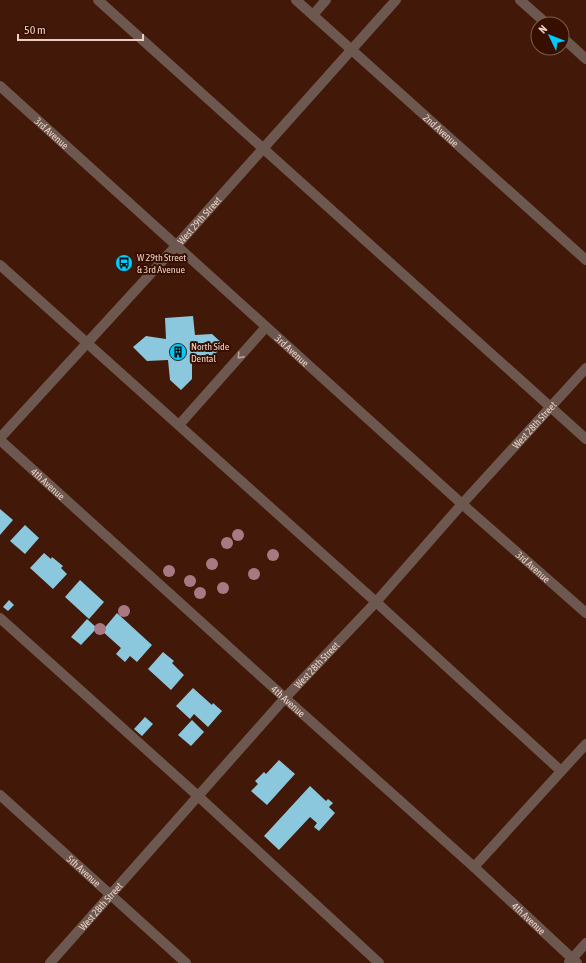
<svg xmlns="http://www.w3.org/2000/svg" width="586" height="963" viewBox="0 0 586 963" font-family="'Asap Condensed',sans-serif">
<rect width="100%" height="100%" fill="#421908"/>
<!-- building -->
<g fill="#8bc8de">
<path d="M193,316L195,335L212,334L224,345L211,358L192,359V379L181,390L170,380L168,360L147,361L133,347L146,336L166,339L165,318Z"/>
<path d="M0,509L13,520L0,535Z"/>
<path d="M25,525L39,538L25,554L10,541Z"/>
<path d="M44,553L51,559L52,557L63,566L61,568L67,574L53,589L30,568Z"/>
<path d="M80,580L104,602L89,619L65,597Z"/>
<path d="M9,600L14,605L8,611L3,607Z"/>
<path d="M117,613L152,645L137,662L130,656L125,662L116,654L121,648L102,631Z"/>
<path d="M87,619L97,628L81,645L71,637Z"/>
<path d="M163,652L174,661L172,663L184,675L171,690L148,669Z"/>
<path d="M193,688L212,705L213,703L222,711L208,727L194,714L190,719L176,706Z"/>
<path d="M145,717L153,724L142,736L134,729Z"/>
<path d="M192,720L204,732L191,746L178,735Z"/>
<path d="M279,760L295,774L267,805L251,791L258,784L255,781L264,772L266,774Z"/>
<path d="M310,786L326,801L328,799L333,803L329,807L335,813L319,831L314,827L317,823L310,817L279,850L264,836Z"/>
</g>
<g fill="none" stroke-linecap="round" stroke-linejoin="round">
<!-- service -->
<g stroke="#6d584f" stroke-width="10">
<path d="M98,0L586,439"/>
<path d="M313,15L326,0"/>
<path d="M0,265L376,602L561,771"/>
<path d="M179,425L266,327"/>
<path d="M0,618L198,796L379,963"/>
<path d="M474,867L586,744"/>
</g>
<!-- minor -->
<g stroke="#6d584f" stroke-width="10">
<path id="s1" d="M296,0L586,260"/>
<path d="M520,0L547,24"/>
<path d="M562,37L586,59"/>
<path id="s2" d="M0,86L462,504L586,613"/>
<path id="s3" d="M0,440L285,698L474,867L577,963"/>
<path id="s4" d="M0,795L186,963"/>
<path d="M569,962L586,943"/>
<path id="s5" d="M50,963L285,698L376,602L462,504L586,368"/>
</g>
<!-- tertiary -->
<path stroke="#6d584f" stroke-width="10" id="s6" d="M0,438L176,246L396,0"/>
</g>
<!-- trees -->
<g fill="#a97983">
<circle cx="238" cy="535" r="6"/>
<circle cx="227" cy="543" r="6"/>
<circle cx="273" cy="555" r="6"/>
<circle cx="212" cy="564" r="6"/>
<circle cx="169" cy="571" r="6"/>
<circle cx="254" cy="574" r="6"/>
<circle cx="190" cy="581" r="6"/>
<circle cx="223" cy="588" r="6"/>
<circle cx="200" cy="593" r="6"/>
<circle cx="124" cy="611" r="6"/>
<circle cx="100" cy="629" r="6"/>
</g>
<!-- one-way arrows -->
<defs><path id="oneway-chevron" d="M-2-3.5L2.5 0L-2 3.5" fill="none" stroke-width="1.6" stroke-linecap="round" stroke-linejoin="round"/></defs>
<use stroke="#b99f95" href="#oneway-chevron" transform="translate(240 356) rotate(132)"/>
<!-- icons -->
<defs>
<g id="bus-disc" transform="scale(0.9)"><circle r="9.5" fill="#00cbf9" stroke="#370f01"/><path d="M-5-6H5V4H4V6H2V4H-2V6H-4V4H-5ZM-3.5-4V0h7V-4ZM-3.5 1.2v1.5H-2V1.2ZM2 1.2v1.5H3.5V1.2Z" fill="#111"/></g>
<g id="building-disc" transform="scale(0.9)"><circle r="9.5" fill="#00cbf9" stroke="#370f01"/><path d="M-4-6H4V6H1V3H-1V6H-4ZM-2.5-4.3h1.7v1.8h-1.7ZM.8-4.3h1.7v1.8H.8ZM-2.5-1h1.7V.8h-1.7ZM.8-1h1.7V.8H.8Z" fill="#111"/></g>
</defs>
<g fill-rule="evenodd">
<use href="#bus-disc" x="124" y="263"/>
<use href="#building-disc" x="178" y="352"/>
</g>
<g text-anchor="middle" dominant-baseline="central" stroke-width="4" stroke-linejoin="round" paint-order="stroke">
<!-- street labels -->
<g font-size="10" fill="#ebcfc4" stroke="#370f01">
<text stroke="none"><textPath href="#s1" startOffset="195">2nd Avenue</textPath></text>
<text stroke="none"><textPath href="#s2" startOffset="70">3rd Avenue</textPath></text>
<text stroke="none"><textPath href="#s6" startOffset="295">West 29th Street</textPath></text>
<text stroke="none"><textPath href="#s2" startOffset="394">3rd Avenue</textPath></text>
<text stroke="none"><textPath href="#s5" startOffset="724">West 28th Street</textPath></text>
<text stroke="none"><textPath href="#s3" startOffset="65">4th Avenue</textPath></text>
<text stroke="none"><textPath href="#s2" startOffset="718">3rd Avenue</textPath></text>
<text stroke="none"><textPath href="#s5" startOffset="400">West 28th Street</textPath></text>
<text stroke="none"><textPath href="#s3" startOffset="389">4th Avenue</textPath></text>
<text stroke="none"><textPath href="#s4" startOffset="113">5th Avenue</textPath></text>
<text stroke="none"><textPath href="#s5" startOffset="76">West 28th Street</textPath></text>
<text stroke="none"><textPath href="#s3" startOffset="713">4th Avenue</textPath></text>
</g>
<!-- poi labels -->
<g font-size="10" fill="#ebcfc4" stroke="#370f01" text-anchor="start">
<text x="137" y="257">W 29th Street<tspan x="137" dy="12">&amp; 3rd Avenue</tspan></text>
<text x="191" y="346">North Side<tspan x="191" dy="12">Dental</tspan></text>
</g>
</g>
<!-- north arrow -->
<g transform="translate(550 36) rotate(313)"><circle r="19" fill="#370f01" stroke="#7f5c4f"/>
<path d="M0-3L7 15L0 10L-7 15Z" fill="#00cbf9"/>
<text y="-6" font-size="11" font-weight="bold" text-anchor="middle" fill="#ebcfc4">N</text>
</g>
<!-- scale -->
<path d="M18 34v6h125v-6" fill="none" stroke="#ebcfc4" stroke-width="2"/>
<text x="24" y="34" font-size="12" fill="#ebcfc4" stroke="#370f01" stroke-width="3" paint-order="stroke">50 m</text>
</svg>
